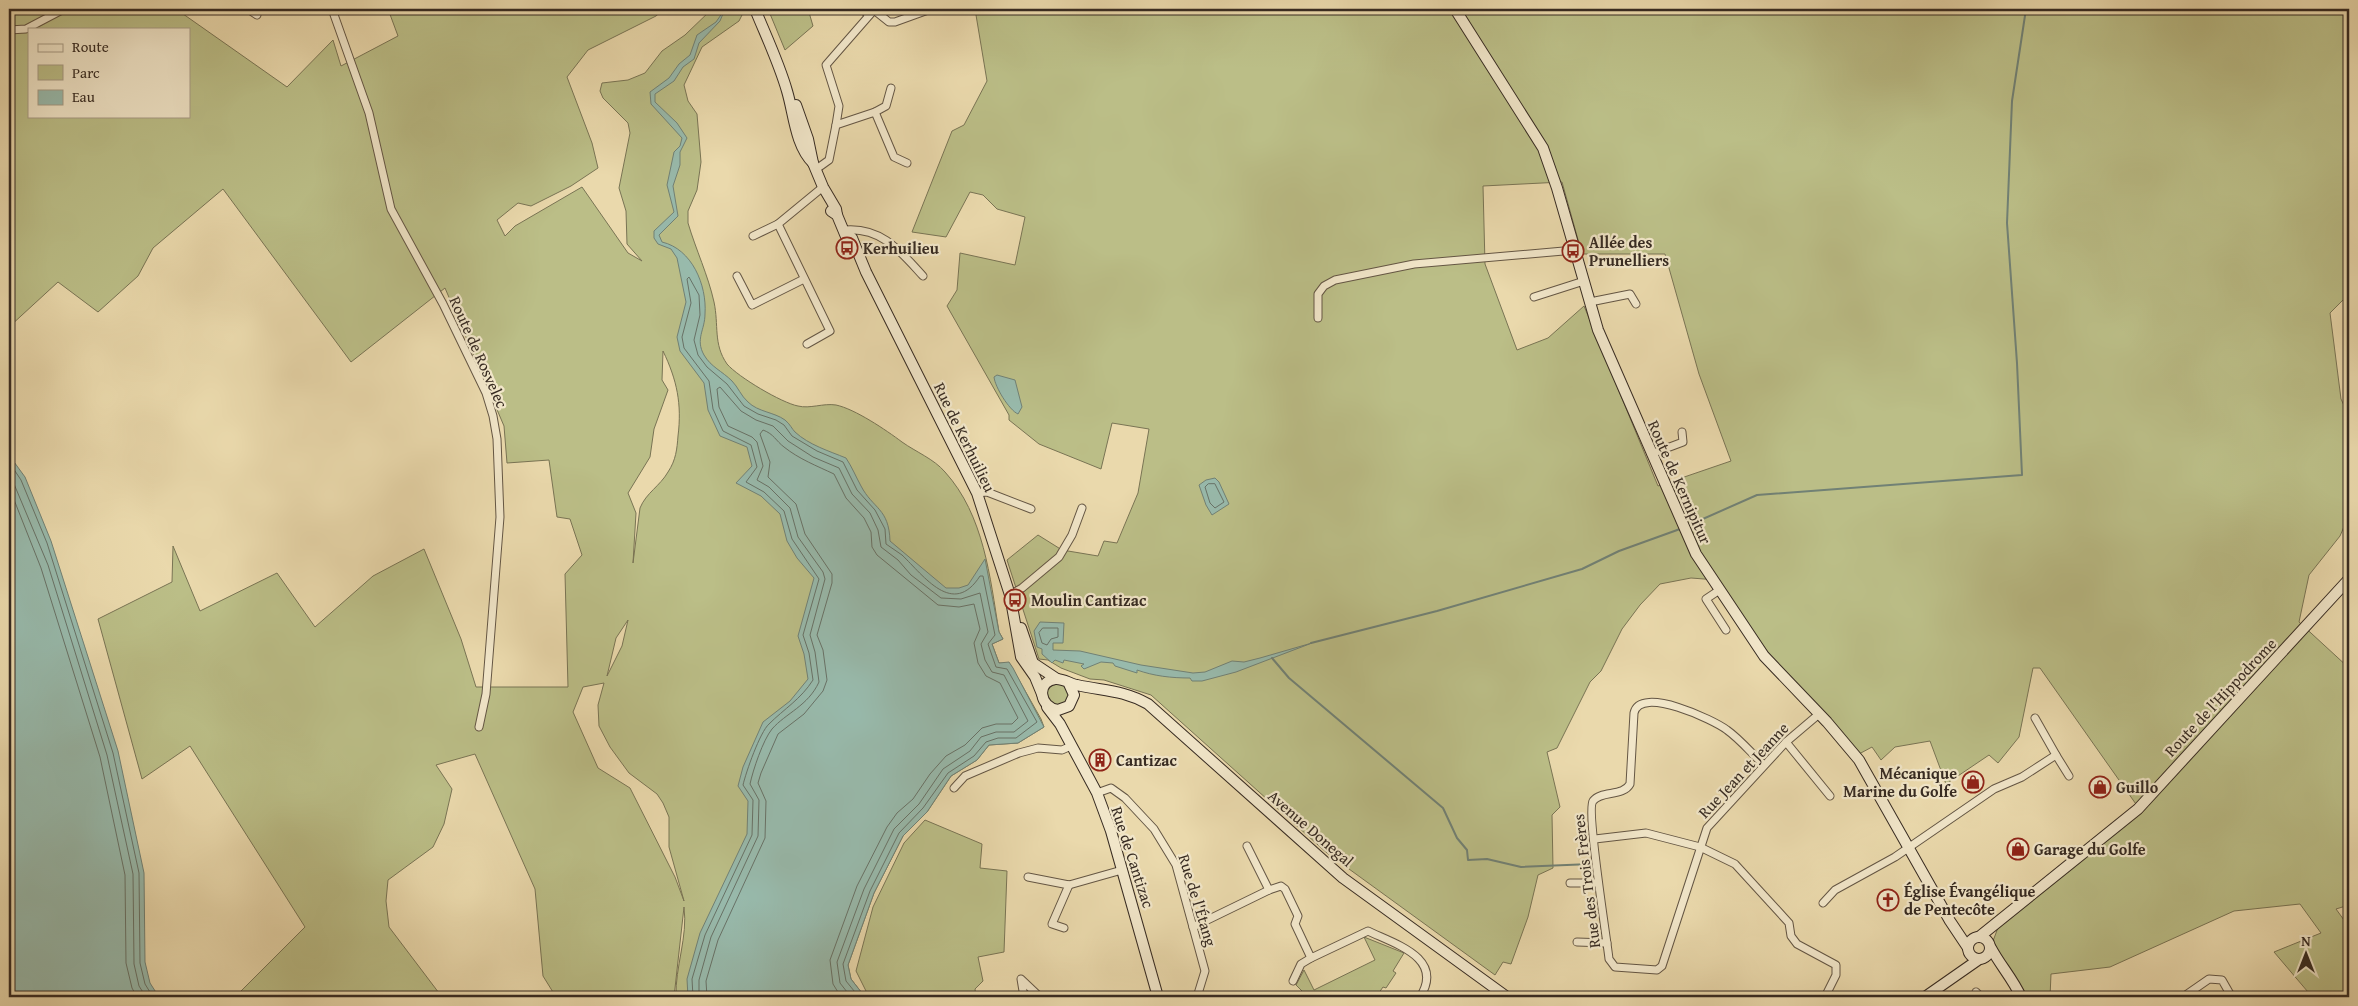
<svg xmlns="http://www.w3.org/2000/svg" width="2358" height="1006" viewBox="0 0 2358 1006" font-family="'Gentium Book Plus',serif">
<rect width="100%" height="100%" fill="#ead9ac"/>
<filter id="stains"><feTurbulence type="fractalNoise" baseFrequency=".004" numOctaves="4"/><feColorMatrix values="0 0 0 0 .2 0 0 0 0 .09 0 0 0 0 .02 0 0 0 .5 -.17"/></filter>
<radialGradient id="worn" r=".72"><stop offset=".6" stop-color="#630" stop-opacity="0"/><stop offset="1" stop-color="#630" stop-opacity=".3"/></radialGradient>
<!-- green -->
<g fill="#bbbe87" stroke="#797454" fill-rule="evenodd">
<path d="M9,9H176L287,87L333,40L341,66L398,36L388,9H664L656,16L588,50L567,77L592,143L598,168L571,186L531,206L518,203L497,220L505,236L515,226L582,187L628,253L642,261L627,244L626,211L619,188L630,133L628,123L603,98L600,91L602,83L628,80L645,73L662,51L685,35L712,9H741L743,13L739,21L702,47L684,85L688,101L697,114L701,162L697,190L688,211V223C696,250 708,275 714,302C719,325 713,344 727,364C738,377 782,403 798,406C810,409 823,403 836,405C855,409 886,430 902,442C916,452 934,459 945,472C984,515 990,577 999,632L1003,639L992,644L999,663L1010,664L1041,719L1044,727L1018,743L989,745L977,760L951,776L927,812L903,836L874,893L848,965L851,979L865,997H799L797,932L803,865L821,816L843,769L846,766L873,758L880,754L882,744L876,729L879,715L887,696L910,674C913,648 882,652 870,634L871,611L858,579L856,567L840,541C840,526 859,493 838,486C819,494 791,496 786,471C784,459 791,448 784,437C765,430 744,440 729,420V389L719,377L707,372L693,347L701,304L692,276H687L696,295L697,305L694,321L686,338L687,350L699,371L715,382L724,392L725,422C738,444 762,433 781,442C787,450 776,470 784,483C798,506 822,487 841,496L843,511L836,531V545L850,566L851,582L864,609L865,640L869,646L884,655L902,660L906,668C905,681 893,682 885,689C882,693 871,714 870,720C869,731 878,739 877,750L862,758L838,764L827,772L808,811L782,891L780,922L785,997H676C675,967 688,937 684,907L674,997H556L543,976L535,889L475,754L436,765L452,789L444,824L433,847L388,880L386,901L389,927L442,997H235L305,927L190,746L142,779L98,619L172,582L173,546L200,611L277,573L315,627L373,576L424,549L461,639L476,687H568L565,574L582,555L570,519L557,517L549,460L507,463L504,426L445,288L351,362L223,189L153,248L138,276L98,312L58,282L9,327ZM29,29H189V116H29ZM663,351C677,380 682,404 678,436C677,449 676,460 668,472C660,486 646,493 640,508L633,563L636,513L628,493L650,457L654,429L668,390L662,380ZM628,620L622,646L607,676L616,638ZM604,683L598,705L599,726L610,747L629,773L657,794L663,803L669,817V847L684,901L675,877L630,788L598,768L573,712L583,687Z"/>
<path d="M768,9H808L813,26L785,50Z"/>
<path d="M975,9H2349V294L2330,313L2341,399L2348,414L2349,515L2340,536L2309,575L2299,622L2349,668V905L2336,909L2349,927V997H2277L2308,992L2274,952L2321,933L2300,904L2234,911L2110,967L2051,974L2050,997H2025L1994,947L1993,941L1999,925L2138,807L2040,668H2033L2019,737L1998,763L1989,755L1946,784L1930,741L1895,747L1881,760L1872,747L1859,754L1829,717L1772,658L1717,580L1691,578L1660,584L1640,605L1622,629L1601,671L1590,682L1557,748L1547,752L1560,807L1552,815L1553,868L1538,875L1528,917L1511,964L1503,962L1495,975L1327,853L1151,695L1104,680L1090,679L1061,668L1048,660L1039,659L1007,560L1038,535L1062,550L1098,556L1104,541L1117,543L1138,493L1149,429L1112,423L1101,469L1039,444L1009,420V415L947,306L957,290L960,253L1015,265L1025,217L997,209L983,195L970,192L946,237L912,232L952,131L964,125L987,81ZM1562,182L1582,254H1665L1699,374L1731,461L1658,486L1584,306L1548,338L1517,350L1485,264L1483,186Z"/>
<circle cx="1058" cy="695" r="11"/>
<path d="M925,820L982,844L980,868L1007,871L1004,952L978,957L983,981L975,989L976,997H869L856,971L873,907L904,843Z"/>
<path d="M1364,937L1404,953L1393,971L1396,973L1386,988L1383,987L1376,997H1308L1296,985L1304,970L1314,990L1375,960Z"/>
</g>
<!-- water -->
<g fill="#98baac" stroke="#718175">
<path d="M725,9L720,21L699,43L694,59L683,67L674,81L655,94V102L677,123L687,138L680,152V165L673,186L678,216L659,235L662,242C692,249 707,285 705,314C705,330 695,339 704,355C711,367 722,371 732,381C738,387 741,396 748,402C758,412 774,412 785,420C790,424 792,429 795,432C809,445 829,451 846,458C852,467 856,477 861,486C873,509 889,508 890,541L946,588H959L968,585L985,559L999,632L1003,639L992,644L999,663L1009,662L1013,668L1044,727L1018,743L989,745L977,760L951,776L927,812L903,836L874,893L848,965L851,979L865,997H688L687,979L700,933L747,834L748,801L738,786L743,767L763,722L790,701L808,679L804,654L798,636L814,578L797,558L787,541L780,514L761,496L736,483L752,466L747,447L720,436L708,410L704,383L680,351L677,337L686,302L677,258L671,249L658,244L654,238V231L674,212L667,185L674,152L680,146L682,138L651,104L650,92L669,78L679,64L690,55L697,35L716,22Z"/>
<path d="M997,375L1015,380L1022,407L1018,414C1009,410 995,387 994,377Z"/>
<path d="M9,455L25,477L51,541L118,751L144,873L145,962L150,983L159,997H9Z"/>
<path d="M1215,478L1219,482L1229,504L1212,515L1206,505L1199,485L1206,480Z"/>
<path d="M1040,622L1064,623L1063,643H1053V650L1080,651L1141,665L1193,673L1205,672L1232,661L1244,662L1260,658L1312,643L1236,672L1202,681H1192L1190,678C1171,678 1154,676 1137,670V673L1115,666L1113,663L1101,662L1084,669L1081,666L1084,664L1064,660L1063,663L1055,660L1052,663L1042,654V649L1037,647L1034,631Z"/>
</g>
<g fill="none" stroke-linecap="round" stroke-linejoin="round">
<!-- shore -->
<g stroke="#687267" stroke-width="1">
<path d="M9,462L21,480L47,543L113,753L139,873L140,963L145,984L153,997"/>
<path d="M9,472L48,565L107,755L133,874L134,964L139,986L146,997"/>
<path d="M1215,484L1224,502L1215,508L1210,503L1205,487L1208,484Z"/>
<path d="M9,487L41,568L100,757L125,875L126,963L132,988L137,997"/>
<path d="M1043,628H1058V637L1051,639L1047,645L1042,643L1039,633Z"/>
<path d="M693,997L692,979L705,935L752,835L753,800L743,785C746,772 760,732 769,724C784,709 801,699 813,680L809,653L803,635L819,579L792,539L784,511L764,492L746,482L757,467L751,445L723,431L713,409L709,381L684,348L682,337L691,303L687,279L689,277L699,295L700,315L694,340L698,355L707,367L727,384L744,406L758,414L776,420L784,425L792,436L817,451L843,462L857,490L875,510L885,529L886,544C891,548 897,551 902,555C924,576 953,618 980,576H983L995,635L988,644L996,667L1007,669L1037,722L1016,738H998L986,742L974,756L948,773L923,808L899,833L870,891L843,964L846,981L859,997"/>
<path d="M699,997V980L711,937L758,836L759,800L750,784C753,770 763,740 772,729C786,713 808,706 819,682L815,652L810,635L825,579L823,572L798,537L790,508L769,487L757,480L763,466L757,442L752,437L728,426L719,407L717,389L720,387L741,411L756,420L773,426L788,441L813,457L839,468L852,494L870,513L878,530L881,547L898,560L911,575L941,598L961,599L980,593L988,632L981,644L985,660L992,672L1004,675L1028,721L1014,732H996L981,737L970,751L943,769L919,804L894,829L864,889L837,962L840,983L851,997"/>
<path d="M707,997L706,981L718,940L765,838L766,801L758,783L761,773L778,734L804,714L823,691L827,680L823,650L817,635L832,583V574L805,534L796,504L768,477L770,462L760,434L763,430C774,434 776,441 784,447C799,459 817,466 834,474L846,498L864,518L871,532L872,547L877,555L938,605L959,607L974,604L980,629L974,643L978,663L986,676L1000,683L1018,718L1012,724H996L982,728L965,745L946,756L930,774L913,799L897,813L887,827L857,886L830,960L833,984L841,997"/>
</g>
<!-- stream -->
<g stroke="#718175" stroke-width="2">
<path d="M1687,526L1757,495L2022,475L2017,363L2007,223L2012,101L2026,9"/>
<path d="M1311,643L1437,611L1582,569L1619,551L1680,529"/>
<path d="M1272,658L1289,678L1443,808L1457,838L1467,850L1468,860L1487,859L1521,867L1591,864"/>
</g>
<!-- street casing -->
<g stroke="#645644" stroke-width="9">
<g id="street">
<path d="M248,9L257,15"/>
<path d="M332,9L369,113L391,209L443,304L486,393L493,416L497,439L500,517L486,694L479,727"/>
<path d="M862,9L869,15"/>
<path d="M9,30L26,29L64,9"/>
<path d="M875,112L886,106L891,88"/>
<path d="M836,125L839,106L826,65L874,10L889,22H895L931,9"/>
<path d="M815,170L829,160L836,125L875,112L894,157L907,163"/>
<path d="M845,230C882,227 901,252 923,276"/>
<path d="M753,236L778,224"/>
<path d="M737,276L752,305L804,279"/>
<path d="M1534,297L1584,281"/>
<path d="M1590,302L1630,294L1636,304"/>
<path d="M1318,318V294L1324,286L1335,280L1414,264L1575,250"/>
<path d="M807,344L830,331L778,224L823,187"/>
<path d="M1651,454L1683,442L1682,432"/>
<path d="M977,493L987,492L1031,509"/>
<path d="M1718,591L1706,599L1726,630"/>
<path d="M1010,595L1022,588L1059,557L1072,535L1082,508"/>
<path d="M1786,742L1830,796"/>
<path d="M2056,755L2069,776"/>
<path d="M1764,765C1752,754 1741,740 1727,730C1714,720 1640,685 1634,713L1630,784C1623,797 1601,790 1593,801C1586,810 1607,939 1609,959L1615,967L1657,970L1662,966L1707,828L1786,742L1819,714"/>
<path d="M954,788L965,776L1019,753L1038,748L1062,750L1071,746"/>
<path d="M1097,793L1111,788L1125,798L1154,829L1176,865L1205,971L1197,997"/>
<path d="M1595,839L1646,833L1700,847L1735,864L1789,923L1791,936L1797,944L1836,965V975L1825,997"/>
<path d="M1247,846L1269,890"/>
<path d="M1028,877L1069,885L1122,870"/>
<path d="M1570,883H1598"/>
<path d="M1823,903L1835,890L1895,857L1994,789L2022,777L2056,755L2035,718"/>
<path d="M1193,927L1269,890L1281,886L1285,889L1298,916L1295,924L1311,958L1368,931C1395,944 1445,958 1420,997"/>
<path d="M1064,928L1052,924L1069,885"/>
<path d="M1577,942L1607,943"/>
<path d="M1293,981L1301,964L1311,958"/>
<path d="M1976,992L1981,997"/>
<path d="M1024,997L1021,979L1040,997"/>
<path d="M1656,997L1657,996"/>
<path d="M2183,997L2209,979L2222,980L2230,994L2229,997"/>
</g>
</g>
<!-- secondary casing -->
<g stroke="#372b22" stroke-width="12">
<g id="secondary">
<path d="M755,9C766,36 779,63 787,91C794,114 795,145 813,163"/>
<path d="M1455,9L1543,148L1557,188L1598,330L1696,554L1764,656L1827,722L1859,760L1950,921L1968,948"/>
<path d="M796,105L808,139L813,163L823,187L836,209L837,215"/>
<path d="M831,211L837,215L847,239"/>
<path d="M847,234L852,238L866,272L977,493L1010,595L1021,657L1035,677L1042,694"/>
<path d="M1021,628L1033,663L1057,679"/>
<path d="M1069,684L1074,695L1069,706L1058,710C1039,707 1036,682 1055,679C1063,678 1070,684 1077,685C1104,691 1123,690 1148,704L1343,878L1507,997"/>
<path d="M1047,707L1060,724L1097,793L1111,831L1158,997"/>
<circle cx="1979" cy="948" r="11"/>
<path d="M1979,937L2138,809L2349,579"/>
<path d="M1991,948C2000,965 2013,979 2021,997"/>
<path d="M1925,997L1978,960"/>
</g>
</g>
<!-- street -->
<use href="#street" stroke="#f1e6c9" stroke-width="7"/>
<!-- secondary -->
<use href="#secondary" stroke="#f1e6c9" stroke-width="10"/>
</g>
<!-- icons -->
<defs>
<g id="bus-ring" transform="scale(1.125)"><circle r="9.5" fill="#f1e6c9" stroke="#8f2418" stroke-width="1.5"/><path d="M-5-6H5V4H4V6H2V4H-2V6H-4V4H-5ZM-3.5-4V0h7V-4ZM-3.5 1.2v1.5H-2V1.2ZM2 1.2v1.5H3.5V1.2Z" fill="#8f2418"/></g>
<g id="building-ring" transform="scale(1.125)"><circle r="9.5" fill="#f1e6c9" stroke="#8f2418" stroke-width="1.5"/><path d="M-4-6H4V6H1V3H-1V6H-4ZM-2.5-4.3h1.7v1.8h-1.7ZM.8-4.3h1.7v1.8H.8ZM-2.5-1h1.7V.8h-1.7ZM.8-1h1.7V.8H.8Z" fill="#8f2418"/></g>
<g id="shop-ring" transform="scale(1.125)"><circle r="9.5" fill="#f1e6c9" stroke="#8f2418" stroke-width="1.5"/><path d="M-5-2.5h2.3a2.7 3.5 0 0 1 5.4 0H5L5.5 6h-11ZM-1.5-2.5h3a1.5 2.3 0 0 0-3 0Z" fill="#8f2418"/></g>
<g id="church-ring" transform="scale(1.125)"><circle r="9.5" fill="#f1e6c9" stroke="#8f2418" stroke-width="1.5"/><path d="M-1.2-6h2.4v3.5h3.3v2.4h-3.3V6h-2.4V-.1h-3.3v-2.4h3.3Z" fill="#8f2418"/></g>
</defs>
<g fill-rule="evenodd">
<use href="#bus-ring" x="847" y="248"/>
<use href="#bus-ring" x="1573" y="251"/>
<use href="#bus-ring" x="1015" y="600"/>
<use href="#building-ring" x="1100" y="760"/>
<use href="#shop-ring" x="1973" y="782"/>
<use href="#shop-ring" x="2100" y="787"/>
<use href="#shop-ring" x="2018" y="849"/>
<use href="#church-ring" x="1888" y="900"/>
</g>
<g text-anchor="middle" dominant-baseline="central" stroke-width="4.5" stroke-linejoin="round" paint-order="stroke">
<!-- poi labels -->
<g font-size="16" font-weight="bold" fill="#372b22" stroke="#f1e6c9" text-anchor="start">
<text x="1589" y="242">Allée des<tspan x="1589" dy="18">Prunelliers</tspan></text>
<text x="863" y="248">Kerhuilieu</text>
<text x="1031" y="600">Moulin Cantizac</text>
<text x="1116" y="760">Cantizac</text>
<text x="1957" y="773" text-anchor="end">Mécanique<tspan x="1957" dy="18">Marine du Golfe</tspan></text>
<text x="2116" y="787">Guillo</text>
<text x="2034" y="849">Garage du Golfe</text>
<text x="1904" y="891">Église Évangélique<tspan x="1904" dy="18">de Pentecôte</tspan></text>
</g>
<!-- street labels -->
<g font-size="16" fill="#372b22" stroke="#f1e6c9">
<text transform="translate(479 352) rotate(66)">Route de Rosvelec</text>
<text transform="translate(965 437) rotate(64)">Rue de Kerhuilieu</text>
<text transform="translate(1680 482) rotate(66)">Route de Kernipitur</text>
<text transform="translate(2220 697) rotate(-47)">Route de l'Hippodrome</text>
<text transform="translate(1743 770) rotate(-47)">Rue Jean et Jeanne</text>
<text transform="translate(1311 828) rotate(41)">Avenue Donegal</text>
<text transform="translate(1133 857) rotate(72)">Rue de Cantizac</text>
<text transform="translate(1586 881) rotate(-97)">Rue des Trois Frères</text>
<text transform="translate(1198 900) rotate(73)">Rue de l'Étang</text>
</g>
</g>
<!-- margin -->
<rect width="2358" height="1006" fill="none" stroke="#ead9ac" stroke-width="30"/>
<rect x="10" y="10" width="2338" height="986" fill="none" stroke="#372b22" stroke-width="2.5"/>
<rect x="15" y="15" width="2328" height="976" fill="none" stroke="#372b22"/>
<!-- legend -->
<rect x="28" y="28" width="162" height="90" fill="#f1e6c9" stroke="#a79b86"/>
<rect x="38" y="44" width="25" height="8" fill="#f1e6c9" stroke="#a79b86"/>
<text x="72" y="52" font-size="15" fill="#372b22">Route</text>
<rect x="38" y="65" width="25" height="15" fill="#bbbe87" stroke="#a79b86"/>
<text x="72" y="78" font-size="15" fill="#372b22">Parc</text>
<rect x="38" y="90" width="25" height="15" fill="#98baac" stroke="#a79b86"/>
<text x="72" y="102" font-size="15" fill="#372b22">Eau</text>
<!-- north arrow -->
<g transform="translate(2306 954)" stroke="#f1e6c9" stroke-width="4" paint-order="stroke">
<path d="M0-4L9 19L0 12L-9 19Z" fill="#372b22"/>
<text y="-8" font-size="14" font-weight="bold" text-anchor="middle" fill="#372b22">N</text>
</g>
<rect width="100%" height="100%" filter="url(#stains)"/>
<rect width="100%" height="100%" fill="url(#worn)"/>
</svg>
